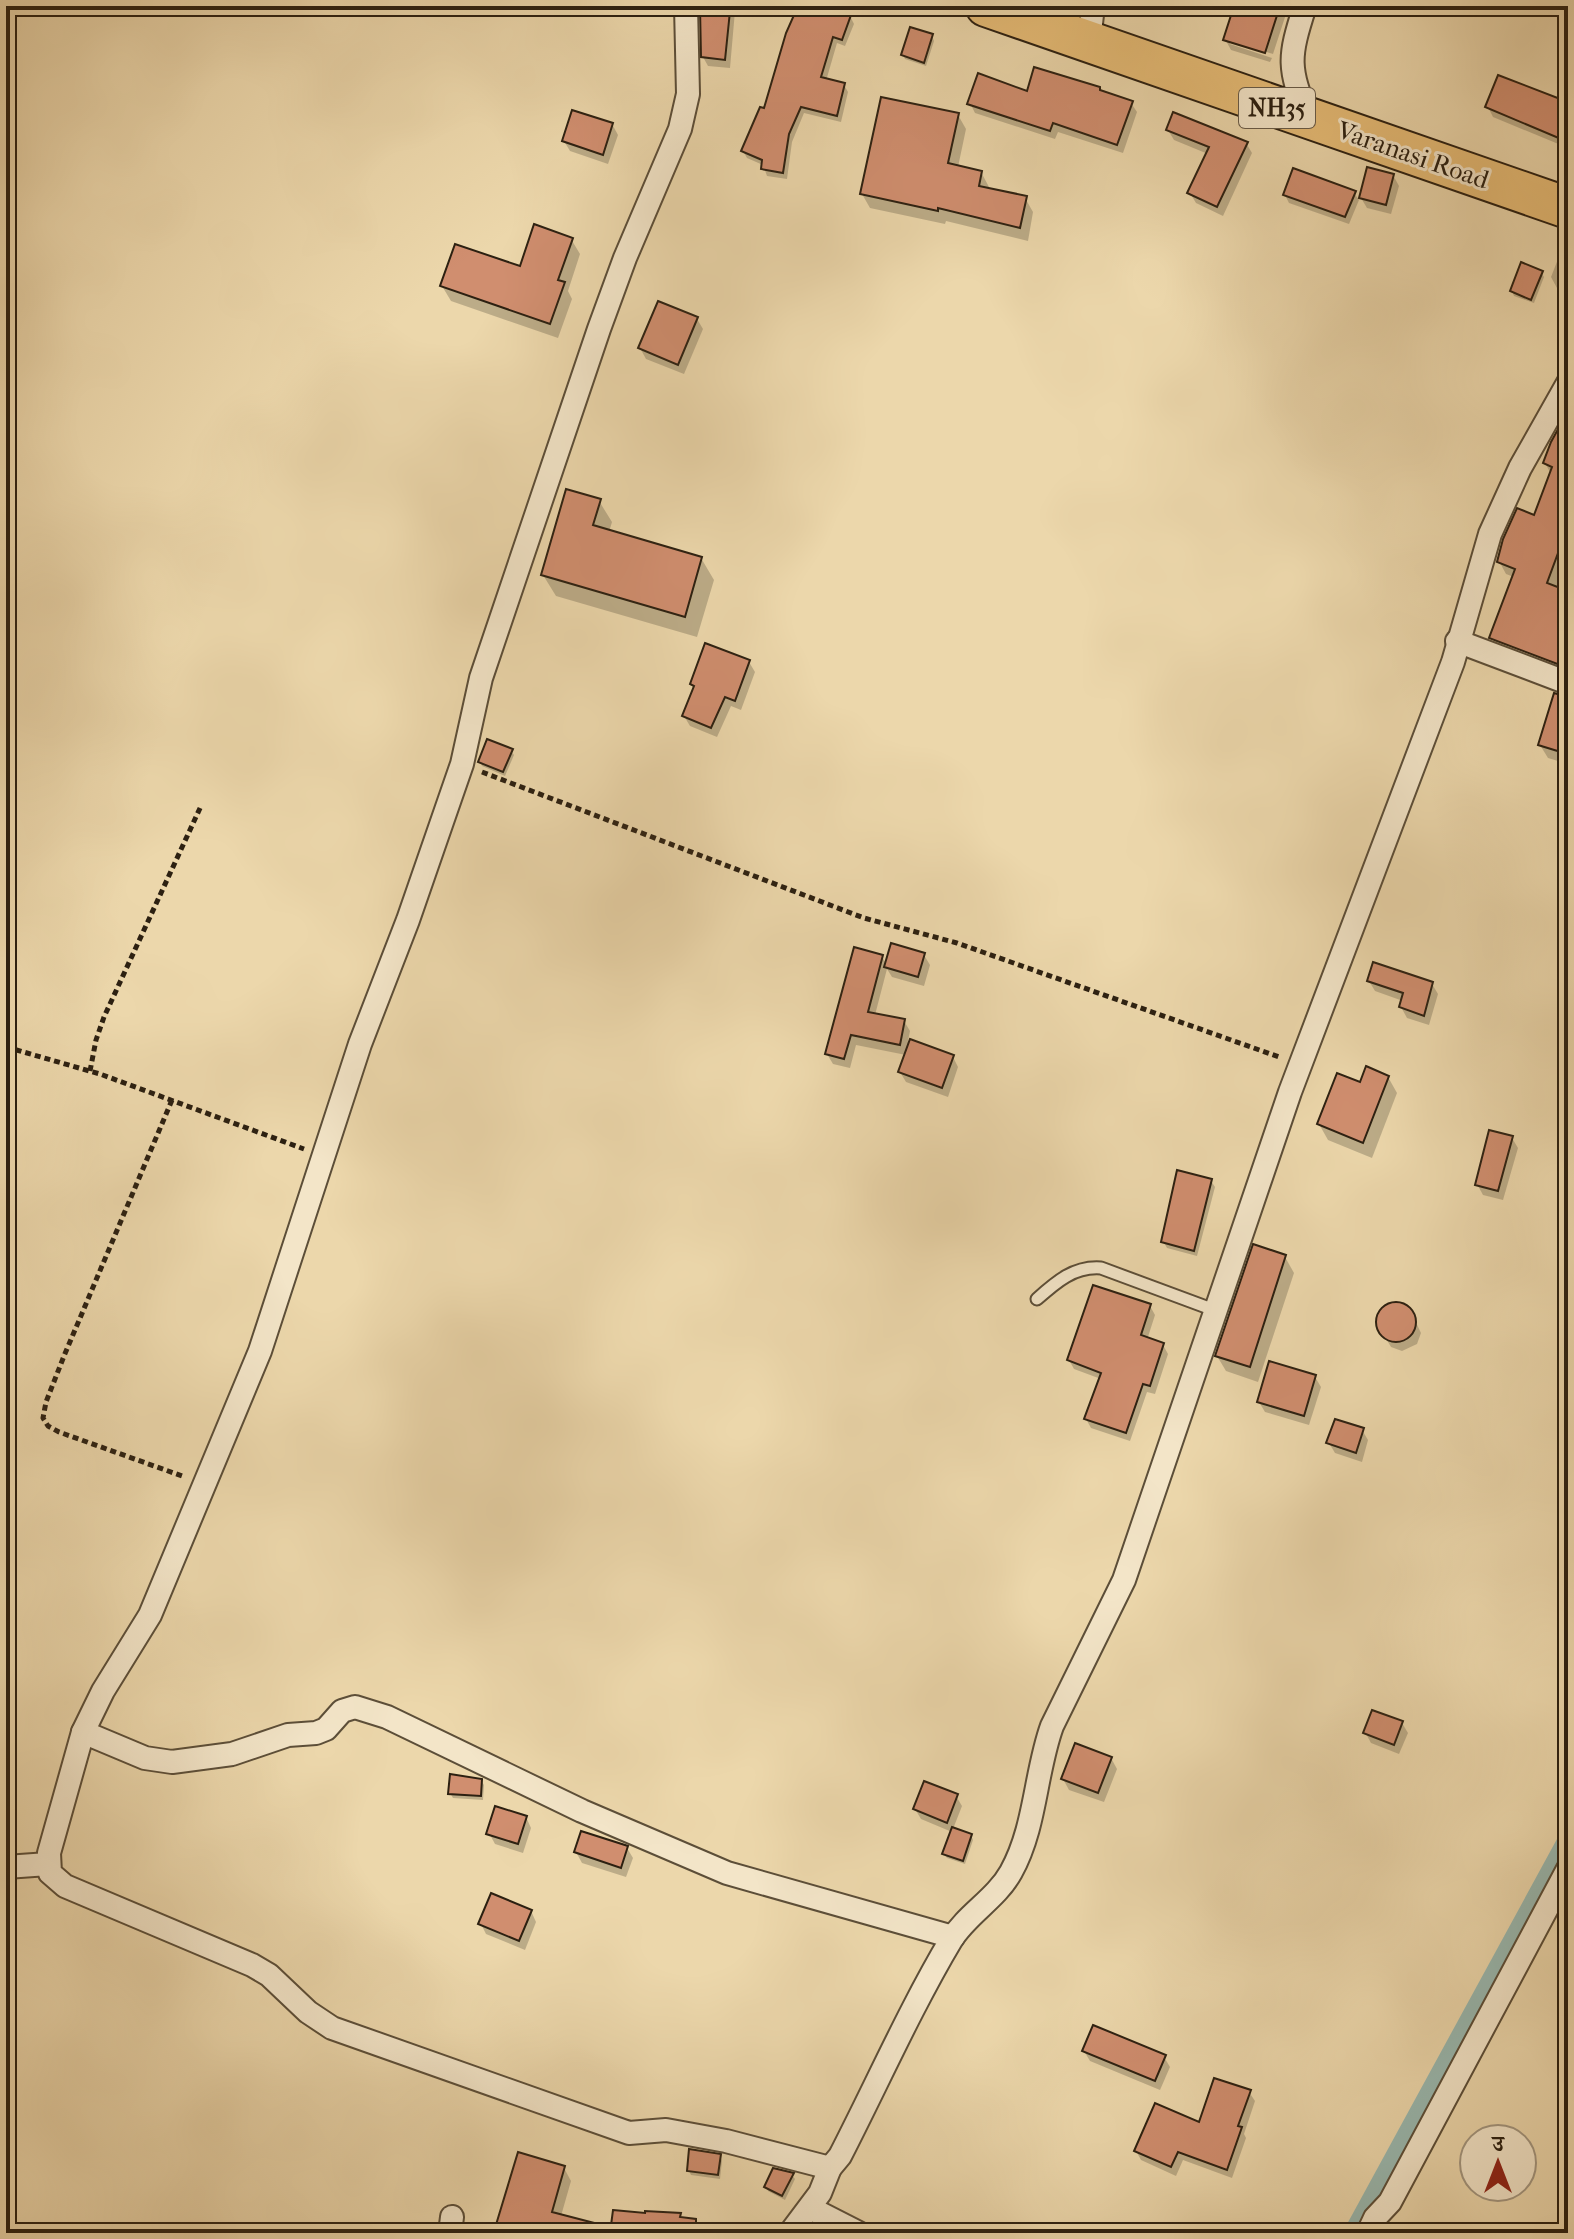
<svg xmlns="http://www.w3.org/2000/svg" width="1574" height="2239" viewBox="0 0 1574 2239" font-family="'IM FELL French Canon','Noto Serif Devanagari',serif">
<rect width="100%" height="100%" fill="#ecd7ab"/>
<filter id="stains"><feTurbulence type="fractalNoise" baseFrequency=".0025" numOctaves="4"/><feColorMatrix values="0 0 0 0 .2 0 0 0 0 .09 0 0 0 0 .02 0 0 0 .5 -.17"/></filter>
<radialGradient id="worn" r=".72"><stop offset=".6" stop-color="#630" stop-opacity="0"/><stop offset="1" stop-color="#630" stop-opacity=".3"/></radialGradient>
<!-- shadow -->
<g fill="#0003">
<path d="M701,6H748V12L735,11L730,68L708,66L703,57Z"/>
<path d="M801,6H824L850,16L854,24L845,46L837,43L826,81L844,85L848,92L841,122L804,113L792,142L787,179L767,176L763,165L747,158L743,151L765,111Z"/>
<path d="M1236,6H1284L1287,11L1273,54L1230,40V44L1272,58L1270,62L1231,50L1225,39Z"/>
<path d="M932,36L934,41L926,66L905,59L903,55Z"/>
<path d="M1101,93L1131,103L1137,112L1123,153L1058,132L1055,139L975,113L970,103Z"/>
<path d="M1568,104V148L1493,117L1488,107Z"/>
<path d="M958,115L966,129L958,167L981,172L989,187L988,190L1025,198L1033,212L1028,241L946,221L945,224L870,208L862,194Z"/>
<path d="M612,124L618,135L608,164L570,151L564,141Z"/>
<path d="M1168,130L1246,143L1252,153L1223,216L1196,203L1190,193L1208,154L1174,140Z"/>
<path d="M1393,175L1399,186L1391,214L1367,208L1361,198Z"/>
<path d="M1354,193L1359,200L1349,224L1289,203L1285,195Z"/>
<path d="M571,239L580,254L568,291L572,299L558,338L451,301L442,286L521,269Z"/>
<path d="M1560,254L1568,257V292L1557,288L1551,277Z"/>
<path d="M1541,272L1544,277L1534,303L1514,296L1512,291Z"/>
<path d="M697,319L703,329L684,374L646,359L640,348Z"/>
<path d="M1568,416V677L1499,651L1492,638L1514,577L1506,574L1499,561L1535,517L1551,474L1545,463Z"/>
<path d="M599,501L612,522L609,532L701,558L714,580L697,637L556,596L543,575Z"/>
<path d="M749,662L755,672L741,710L731,706L717,737L690,726L684,716L695,689L692,684Z"/>
<path d="M1568,699V764L1548,758L1540,745Z"/>
<path d="M511,751L514,755L505,776L482,766L480,761Z"/>
<path d="M924,955L930,965L924,986L892,977L887,969L875,1015L904,1021L910,1031L908,1041L953,1057L958,1067L948,1097L906,1082L900,1072L906,1055L856,1045L850,1068L833,1064L827,1054L882,957L887,965Z"/>
<path d="M1369,981L1432,984L1438,994L1429,1025L1407,1018L1401,1007L1403,1001L1375,991Z"/>
<path d="M1388,1077L1397,1093L1372,1158L1328,1140L1319,1124L1361,1084Z"/>
<path d="M1512,1138L1518,1148L1503,1200L1483,1195L1477,1184Z"/>
<path d="M1211,1181L1215,1187L1197,1256L1167,1248L1163,1241Z"/>
<path d="M1285,1257L1294,1273L1258,1382L1226,1371L1217,1356Z"/>
<path d="M1400,1304L1410,1310L1421,1333L1417,1344L1402,1351L1391,1347L1378,1325V1319L1388,1306Z"/>
<path d="M1150,1306L1155,1315L1147,1340L1163,1345L1168,1354L1155,1394L1147,1392L1130,1441L1091,1428L1086,1419L1101,1379L1074,1369L1069,1360Z"/>
<path d="M1315,1377L1321,1387L1309,1425L1265,1412L1259,1402Z"/>
<path d="M1362,1430L1368,1440L1362,1462L1335,1453L1329,1443Z"/>
<path d="M1402,1723L1408,1733L1399,1754L1371,1743L1365,1732Z"/>
<path d="M1111,1758L1117,1769L1104,1802L1069,1790L1063,1779Z"/>
<path d="M481,1780L484,1785L483,1800L453,1798L450,1793Z"/>
<path d="M956,1796L962,1806L953,1829L971,1835L973,1840L965,1864L947,1858L944,1854L952,1832L921,1819L915,1809Z"/>
<path d="M526,1817L531,1828L523,1853L495,1844L489,1833Z"/>
<path d="M627,1848L633,1858L626,1877L582,1863L576,1852Z"/>
<path d="M531,1911L536,1922L525,1950L486,1934L481,1924Z"/>
<path d="M1084,2051L1164,2057L1170,2067L1160,2090L1090,2061Z"/>
<path d="M1249,2092L1255,2101L1244,2134L1246,2138L1232,2178L1183,2160L1176,2176L1141,2160L1136,2151L1200,2125Z"/>
<path d="M720,2156L722,2161L720,2179L691,2175L689,2171Z"/>
<path d="M564,2168L571,2181L561,2216L612,2230L680,2215L687,2227V2233H501L498,2228Z"/>
<path d="M792,2175L795,2179L785,2200L768,2191L766,2187Z"/>
</g>
<g fill="none" stroke-linecap="round" stroke-linejoin="round">
<!-- canal -->
<path stroke="#99b8af" stroke-width="26" d="M1357,2233L1568,1846"/>
</g>
<!-- building -->
<g fill="#d08e6f" stroke="#2c2011" stroke-width="2">
<path d="M798,6H828L851,15L842,40L833,37L821,77L845,83L837,116L801,107L789,134L783,173L761,169L762,160L741,151L760,107L764,108L786,33Z"/>
<path d="M1234,6H1280L1265,53L1223,40Z"/>
<path d="M700,8L730,11L725,60L701,57Z"/>
<path d="M910,27L933,34L924,63L901,55Z"/>
<path d="M1034,67L1100,87V90L1133,101L1117,145L1053,123L1050,131L967,104L978,73L1027,91Z"/>
<path d="M1498,75L1568,102V142L1485,107Z"/>
<path d="M881,97L959,113L948,163L982,171L979,186L1027,196L1020,228L938,208V211L860,194Z"/>
<path d="M572,110L613,123L603,155L562,141Z"/>
<path d="M1173,112L1248,142L1217,207L1187,193L1209,147L1166,130Z"/>
<path d="M1367,167L1394,174L1386,205L1359,198Z"/>
<path d="M1293,168L1356,191L1345,217L1283,195Z"/>
<path d="M534,224L573,238L558,280L565,282L550,324L440,286L455,244L520,266Z"/>
<path d="M1521,262L1543,271L1531,300L1510,291Z"/>
<path d="M658,301L698,317L678,365L638,348Z"/>
<path d="M1568,411V526L1547,583L1568,591V668L1489,638L1515,569L1497,562L1503,539L1517,508L1534,515L1552,467L1543,463L1551,442Z"/>
<path d="M566,489L601,499L593,525L702,557L685,617L541,575Z"/>
<path d="M705,643L750,660L735,701L725,697L711,728L682,716L694,686L690,684Z"/>
<path d="M1554,693L1568,697V740L1564,753L1538,745Z"/>
<path d="M487,739L513,749L503,772L478,762Z"/>
<path d="M891,943L925,953L918,977L884,967Z"/>
<path d="M854,947L883,955L868,1012L905,1019L900,1045L851,1035L844,1059L825,1054Z"/>
<path d="M1373,962L1433,982L1424,1016L1399,1007L1403,993L1367,981Z"/>
<path d="M910,1039L954,1055L942,1088L898,1072Z"/>
<path d="M1366,1066L1389,1076L1363,1143L1317,1124L1337,1073L1360,1082Z"/>
<path d="M1489,1130L1513,1136L1498,1191L1475,1185Z"/>
<path d="M1177,1170L1212,1179L1194,1251L1161,1242Z"/>
<path d="M1253,1244L1286,1255L1250,1367L1215,1356Z"/>
<path d="M1093,1285L1151,1304L1141,1335L1164,1343L1150,1386L1143,1384L1126,1433L1084,1419L1101,1373L1067,1360Z"/>
<circle cx="1396" cy="1322" r="20"/>
<path d="M1269,1361L1316,1375L1304,1416L1257,1402Z"/>
<path d="M1335,1419L1364,1428L1356,1453L1326,1443Z"/>
<path d="M1372,1710L1403,1721L1394,1745L1363,1733Z"/>
<path d="M1075,1743L1112,1757L1098,1793L1061,1779Z"/>
<path d="M450,1774L482,1779L481,1796L448,1794Z"/>
<path d="M924,1781L958,1794L947,1823L913,1809Z"/>
<path d="M495,1806L527,1816L518,1844L486,1834Z"/>
<path d="M952,1827L972,1834L963,1861L942,1854Z"/>
<path d="M581,1831L628,1846L621,1868L574,1852Z"/>
<path d="M491,1893L532,1910L519,1941L478,1924Z"/>
<path d="M1093,2025L1166,2055L1155,2081L1082,2051Z"/>
<path d="M1214,2078L1251,2090L1238,2126L1242,2127L1227,2170L1178,2152L1171,2167L1134,2151L1155,2103L1199,2122Z"/>
<path d="M689,2149L721,2154L718,2175L687,2171Z"/>
<path d="M518,2152L565,2166L552,2212L606,2226L605,2233H512L495,2228Z"/>
<path d="M773,2168L794,2173L782,2196L764,2187Z"/>
<path d="M613,2210L645,2213V2211L681,2213L680,2217L696,2219V2233H610Z"/>
</g>
<g fill="none" stroke-linecap="round" stroke-linejoin="round">
<!-- lane casing -->
<g stroke="#5c4e38" stroke-width="15">
<path id="lane" d="M1037,1299C1056,1282 1074,1266 1101,1268L1217,1311"/>
</g>
<!-- street casing -->
<g stroke="#5c4e38" stroke-width="26">
<g id="street">
<path d="M686,6L688,94L680,129L625,258L599,329L481,678L462,764L408,920L360,1044L260,1351L150,1615L103,1691L83,1732L49,1853L50,1873L65,1886L252,1965L269,1975L308,2012L332,2028L629,2133L666,2130L726,2141L830,2168"/>
<path d="M1305,6C1288,59 1288,67 1308,118"/>
<path d="M1089,41L1093,6"/>
<path d="M1457,641L1568,683"/>
<path d="M83,1732L145,1758L172,1762L232,1754L288,1735L316,1733L326,1729L342,1711L355,1707L387,1717L582,1811L727,1873L953,1937"/>
<path d="M6,1867L48,1864"/>
<path d="M810,2208L859,2233"/>
<path d="M450,2233L452,2217"/>
<path d="M790,2233L820,2193L830,2168L840,2156C876,2086 911,2007 951,1940C967,1914 996,1899 1011,1872C1036,1827 1035,1773 1052,1726L1124,1580L1290,1092L1453,662L1490,534L1520,468L1568,383"/>
<path d="M1368,2233L1375,2218L1390,2202L1568,1869"/>
</g>
</g>
<!-- highway casing -->
<g stroke="#2c2011" stroke-width="44">
<path id="highway" d="M986,6L1568,208"/>
</g>
<!-- path -->
<g stroke="#2c2011" stroke-width="5" stroke-dasharray="6 4" stroke-linecap="butt">
<path d="M482,772L864,918L957,943L1282,1058"/>
<path d="M6,1047L100,1074L304,1149"/>
<path d="M90,1071L96,1040L104,1017L201,806"/>
<path d="M172,1100L64,1356L46,1402L43,1418L48,1426L59,1432L185,1477"/>
</g>
<!-- lane -->
<use href="#lane" stroke="#f3e5c8" stroke-width="11"/>
<!-- street -->
<use href="#street" stroke="#f3e5c8" stroke-width="22"/>
<!-- highway -->
<use href="#highway" stroke="#e6bc76" stroke-width="40"/>
</g>
<g text-anchor="middle" dominant-baseline="central" stroke-width="6" stroke-linejoin="round" paint-order="stroke">
<!-- shield labels -->
<rect fill="#f3e5c8" stroke="#685b48" stroke-width="2" x="1239" y="88" width="76" height="40" rx="6"/>
<g font-size="24" font-weight="bold" fill="#2c2011">
<text x="1277" y="108">NH35</text>
</g>
<!-- street labels -->
<g font-size="26" fill="#2c2011" stroke="#f3e5c8">
<text transform="translate(1413 155) rotate(19)">Varanasi Road</text>
</g>
</g>
<!-- margin -->
<rect width="1574" height="2239" fill="none" stroke="#ecd7ab" stroke-width="32"/>
<rect x="8" y="8" width="1558" height="2223" fill="none" stroke="#2c2011" stroke-width="4"/>
<rect x="16" y="16" width="1542" height="2207" fill="none" stroke="#2c2011" stroke-width="2"/>
<!-- north arrow -->
<g transform="translate(1498 2163)"><circle r="38" fill="#f3e5c8" stroke="#a3967f" stroke-width="2"/>
<path d="M0-6L14 30L0 20L-14 30Z" fill="#8f2418"/>
<text y="-12" font-size="22" font-weight="bold" text-anchor="middle" fill="#2c2011">उ</text>
</g>
<rect width="100%" height="100%" filter="url(#stains)"/>
<rect width="100%" height="100%" fill="url(#worn)"/>
</svg>
